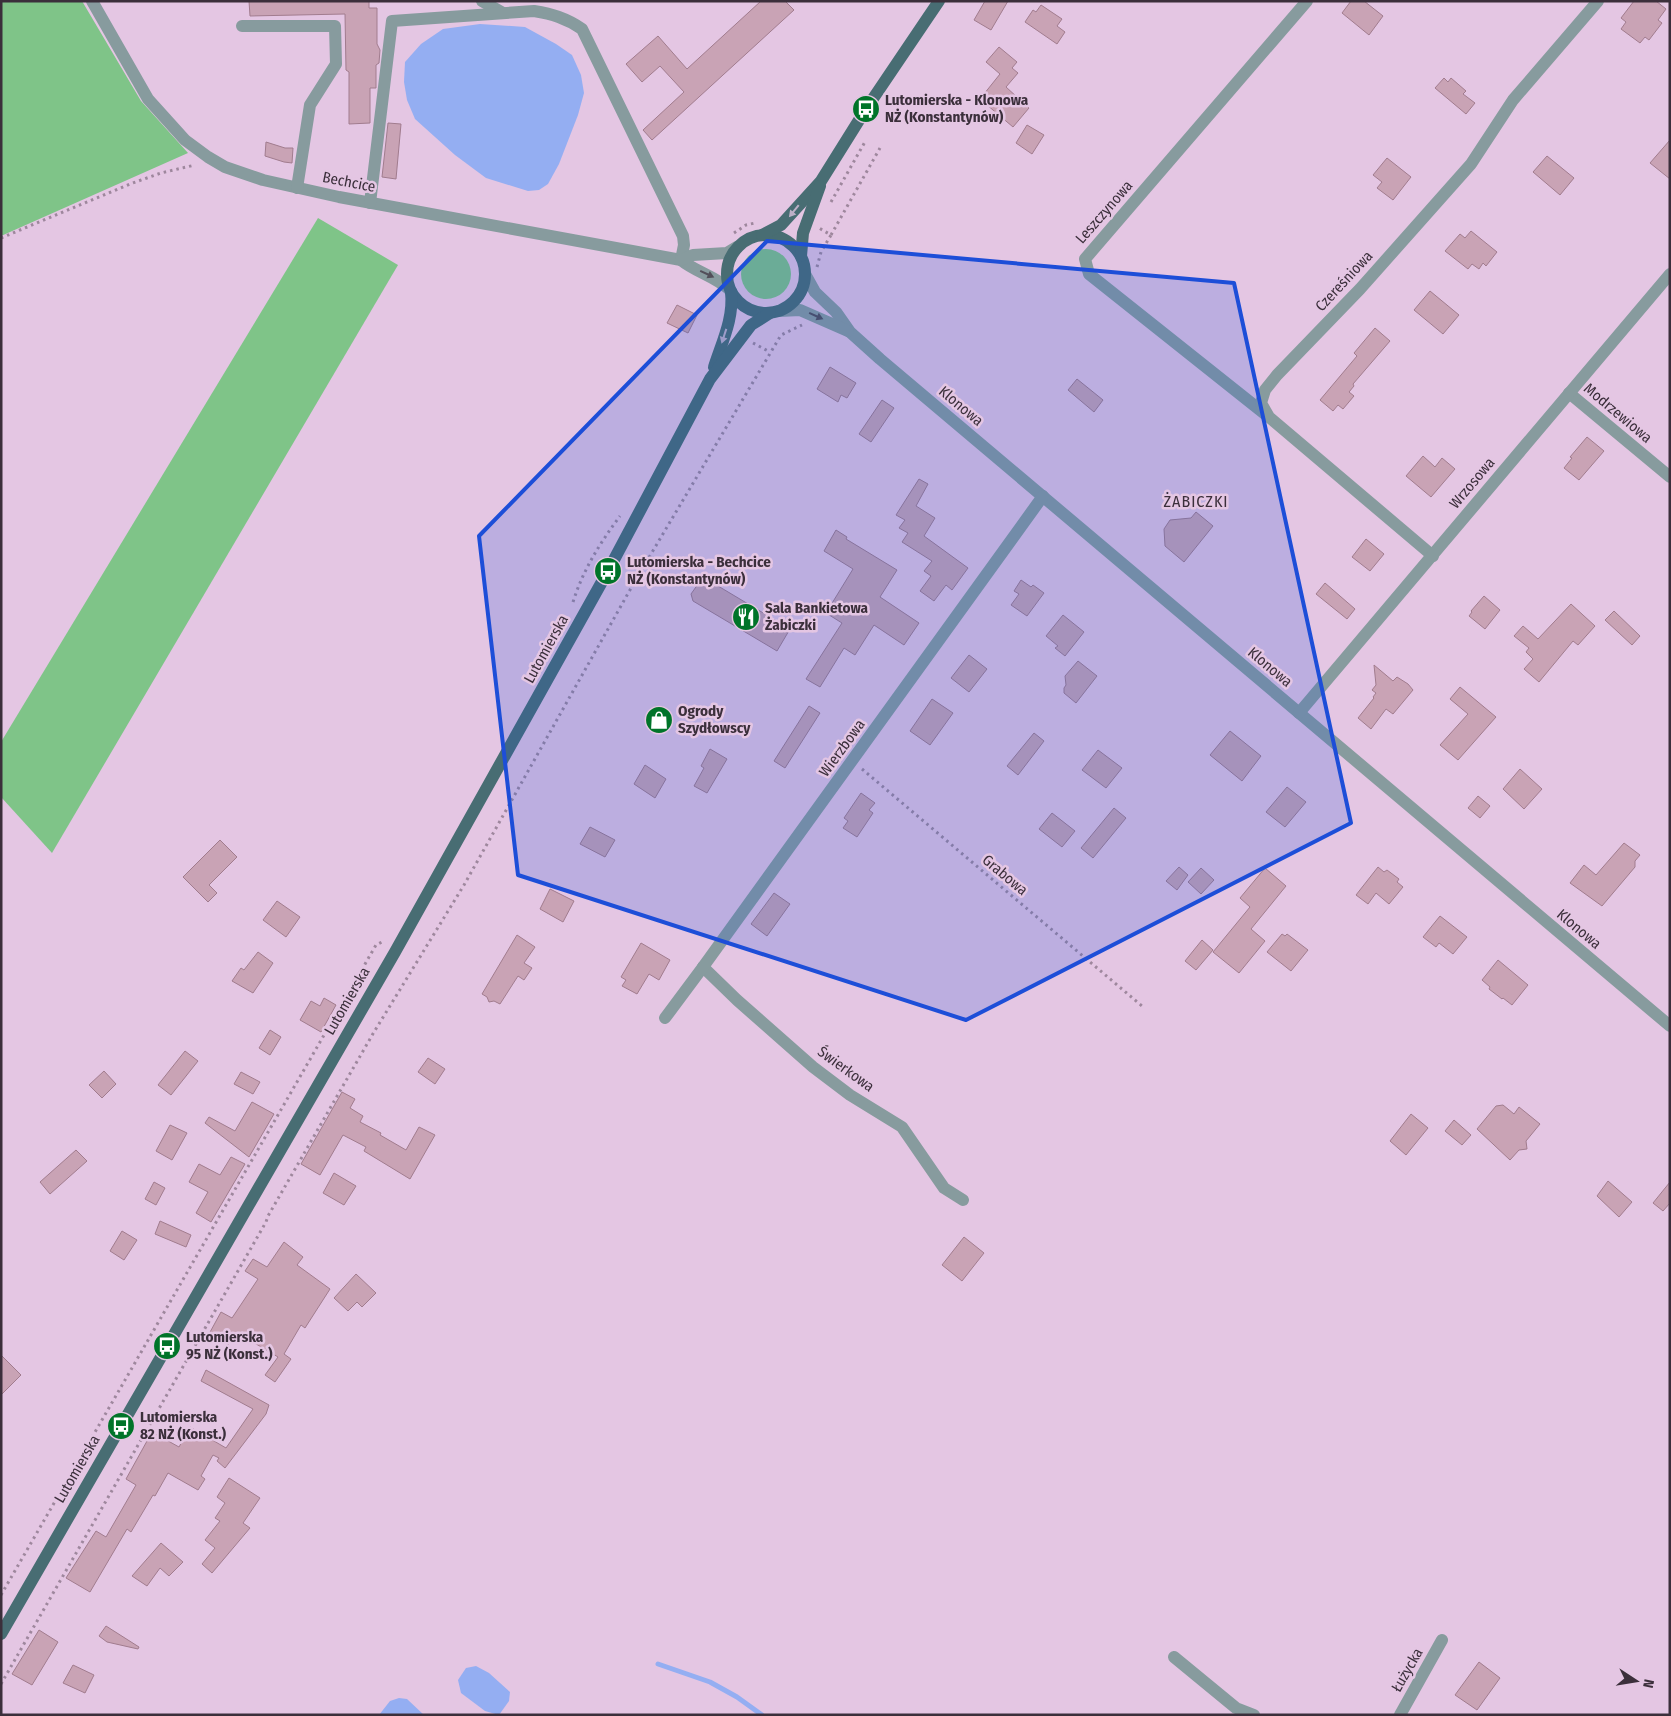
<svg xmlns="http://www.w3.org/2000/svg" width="1671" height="1716" viewBox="0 0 1671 1716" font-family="'Fira Sans Condensed',sans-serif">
<rect width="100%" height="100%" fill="#e4c6e3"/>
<!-- green -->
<g fill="#7fc488">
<path d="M1,1H82L141,101L188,153L1,236Z"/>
<path d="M318,218L398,265L52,853L1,797V742Z"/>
<circle cx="766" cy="274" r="25"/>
</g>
<!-- water -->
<g fill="#94aef2">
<path d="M480,24L525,27L556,44L572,55L581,75L584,93L578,115L559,164L548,184L539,190L528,191L486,178L455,155L415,119L407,100L404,82L405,62L421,44L443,29Z"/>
<path d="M476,1666L489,1673L510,1692L509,1701L499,1715L485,1711L461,1693L458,1680L466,1668Z"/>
<path d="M399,1698L407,1699L424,1715H379L390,1701Z"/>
</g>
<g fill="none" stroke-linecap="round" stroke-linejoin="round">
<!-- stream -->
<path stroke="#94aef2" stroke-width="5" d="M658,1664L710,1682L737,1697L762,1715"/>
</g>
<!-- building -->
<g fill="#c9a3b5" stroke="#a17c8e">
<path d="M249,1H369V8H377V44L380,50L379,63L376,65V88H370V123L349,124V72L346,70L345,14L250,16Z"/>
<path d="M761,1H785L794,10L652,140L643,130L684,92L660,66L642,82L626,64L658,36L687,69Z"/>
<path d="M985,1H1008L991,30L974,20Z"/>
<path d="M1351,1H1364L1383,16L1369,35L1342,13Z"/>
<path d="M1634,1H1656L1666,9L1658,20L1662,23L1649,40L1645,37L1640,43L1621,29L1626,22L1621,18Z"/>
<path d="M1041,5L1062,19L1057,26L1065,32L1057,44L1025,22L1033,10L1036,12Z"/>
<path d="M999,47L1017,62L1012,68L1018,73L1006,87L1029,108L1013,127L980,99L1000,74L986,62Z"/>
<path d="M1444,78L1448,82L1451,78L1466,91L1463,94L1475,103L1466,114L1435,88Z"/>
<path d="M388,123L401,124L396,179L382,177Z"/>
<path d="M1027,125L1044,135L1032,154L1016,143Z"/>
<path d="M1670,140V179L1650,163Z"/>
<path d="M266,142L285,148H293L292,163L284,162L265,156Z"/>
<path d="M1547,156L1574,178L1560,195L1533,172Z"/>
<path d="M1387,158L1411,177L1393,200L1377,188L1382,182L1373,175Z"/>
<path d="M1471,231L1497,252L1486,266L1483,263L1479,269L1472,264L1468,269L1445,251L1460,234L1465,238Z"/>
<path d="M1430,291L1459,315L1443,334L1414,310Z"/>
<path d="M677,305L697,315L688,333L667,323Z"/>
<path d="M1375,328L1390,341L1353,384L1354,386L1349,392L1354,396L1343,409L1338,405L1333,411L1320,400L1357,356L1354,353Z"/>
<path d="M830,367L856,383L847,398L841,395L838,402L817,389Z"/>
<path d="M1077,379L1103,400L1094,412L1068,390Z"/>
<path d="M882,400L894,408L871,442L859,434Z"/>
<path d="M1587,437L1604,451L1579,480L1564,468L1572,458L1570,457Z"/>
<path d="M1423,456L1435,467L1442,458L1455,469L1431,497L1406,476Z"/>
<path d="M919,479L928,484L916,506L935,518L924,536L968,568L952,590L946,585L934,601L920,591L931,576L924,571L932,561L902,542L908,533L899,528L905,520L896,515Z"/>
<path d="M1196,512L1213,526L1184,562L1165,546L1164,529L1170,520L1191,518Z"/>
<path d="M836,530L847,537L846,539L897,570L880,597L919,623L904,645L874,625L855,655L844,648L820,687L806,679L842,623L826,613L853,569L824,551Z"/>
<path d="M1366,539L1384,554L1370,571L1352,557Z"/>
<path d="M703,577L790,629L777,651L693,601L691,594Z"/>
<path d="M1021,580L1031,587L1033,585L1044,593L1027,616L1011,605L1019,594L1014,591Z"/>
<path d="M1325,583L1355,609L1347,619L1316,594Z"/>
<path d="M1484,596L1500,610L1485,629L1469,616L1472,612L1471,611Z"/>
<path d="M1571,604L1595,626L1578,645L1573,641L1539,682L1524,669L1533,659L1526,652L1529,648L1514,636L1523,626L1538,639Z"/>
<path d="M1614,611L1640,636L1632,645L1605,620Z"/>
<path d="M1063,615L1084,632L1065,656L1055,648L1058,646L1046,636Z"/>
<path d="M969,655L987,669L969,692L951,678Z"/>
<path d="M1078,661L1097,676L1076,703L1064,693V688L1066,685L1065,676Z"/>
<path d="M1374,665L1393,681L1397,677L1408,684L1413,690L1393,714L1386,709L1371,729L1358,718L1374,698L1373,697L1376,693L1372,690L1376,685Z"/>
<path d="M1460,687L1496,717L1458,760L1440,745L1468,714L1450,699Z"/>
<path d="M932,699L953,713L930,745L910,731Z"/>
<path d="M809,706L820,713L785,768L774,761Z"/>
<path d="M1230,731L1261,756L1242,781L1210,755Z"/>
<path d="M1034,733L1044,741L1018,775L1007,766Z"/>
<path d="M710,749L727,759L707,793L694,786L704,768L701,766Z"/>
<path d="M1098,750L1122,768L1106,788L1082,770Z"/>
<path d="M645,765L666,779L655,798L634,784Z"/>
<path d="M1520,769L1542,789L1524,809L1503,789Z"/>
<path d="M1287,787L1306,802L1285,827L1266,812Z"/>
<path d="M861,793L875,803L869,810L873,813L857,837L843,828L848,821L844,818Z"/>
<path d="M1478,796L1490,806L1480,818L1468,808Z"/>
<path d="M1114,808L1126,818L1093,858L1081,848Z"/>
<path d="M1052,813L1075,831L1062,847L1039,829Z"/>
<path d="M590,827L615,840L605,857L580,844Z"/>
<path d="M220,840L237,857L209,885L217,893L208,902L183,877Z"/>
<path d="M1624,843L1640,855L1635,861V867L1602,906L1570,883L1584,865L1596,875Z"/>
<path d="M1179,867L1188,875L1177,890L1166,881Z"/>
<path d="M1378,867L1384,872L1387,870L1399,879L1397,882L1403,887L1389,904L1376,893L1368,904L1356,895Z"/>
<path d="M1201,868L1214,880L1201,894L1188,882Z"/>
<path d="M1265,868L1286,886L1251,929L1265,941L1239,973L1213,952L1250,907L1240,898Z"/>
<path d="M550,889L574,901L563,922L540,909Z"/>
<path d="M774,893L790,904L767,936L751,924Z"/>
<path d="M277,901L300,917L286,937L263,920Z"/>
<path d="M1440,916L1467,937L1453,954L1439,943L1436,947L1423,937Z"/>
<path d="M1282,934L1285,936L1287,934L1308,950L1291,971L1267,952Z"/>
<path d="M517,935L535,947L524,963L532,968L524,980L518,976L500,1004L494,1001L489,1002L487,997L482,994Z"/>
<path d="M1202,940L1213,950L1196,970L1185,961Z"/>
<path d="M641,943L670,960L659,980L649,974L637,994L622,986L626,980L621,977Z"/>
<path d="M258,952L273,963L253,993L232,981L241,968L244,970Z"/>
<path d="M1498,960L1528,985L1512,1005L1503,998L1502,999L1489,989L1490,987L1482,980Z"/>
<path d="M324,998L336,1005L321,1032L300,1020L311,1001L320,1006Z"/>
<path d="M270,1030L281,1037L270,1055L259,1048Z"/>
<path d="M185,1051L198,1061L171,1095L158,1085Z"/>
<path d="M428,1058L445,1069L435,1084L418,1072Z"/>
<path d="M104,1071L116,1084L102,1098L89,1085Z"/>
<path d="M241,1072L260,1082L253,1094L234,1084Z"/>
<path d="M342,1092L355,1099L350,1108L363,1116L360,1122L381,1133L380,1135L406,1150L419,1127L435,1135L410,1179L364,1151L366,1147L343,1135L320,1175L301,1164Z"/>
<path d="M252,1102L274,1114L249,1157L205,1123L209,1117L235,1131Z"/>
<path d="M1503,1105L1514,1114L1519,1107L1540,1124L1526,1141L1527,1149L1519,1150L1510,1160L1477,1129L1496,1106Z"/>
<path d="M1411,1114L1428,1128L1406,1155L1390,1141Z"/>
<path d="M1454,1120L1471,1135L1462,1145L1445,1131Z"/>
<path d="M170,1125L187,1133L172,1160L156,1151Z"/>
<path d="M76,1150L87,1161L50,1194L40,1182Z"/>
<path d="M231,1157L245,1164L211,1222L196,1213L208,1192L189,1182L199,1164L220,1175Z"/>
<path d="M334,1173L356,1186L344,1205L323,1193Z"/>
<path d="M1608,1181L1632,1202L1619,1217L1597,1196Z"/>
<path d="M154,1182L165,1188L156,1205L145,1199Z"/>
<path d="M1670,1182V1203L1663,1211L1653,1203Z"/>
<path d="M160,1221L191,1235L186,1247L155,1234Z"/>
<path d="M122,1231L137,1240L124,1260L110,1251Z"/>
<path d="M964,1237L984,1253L962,1281L942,1265Z"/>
<path d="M284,1242L303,1257L297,1265L330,1289L305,1328L301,1325L284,1354L291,1359L275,1382L265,1375L278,1357L236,1332L228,1345L209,1334L221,1312L232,1318L258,1279L245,1271L253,1259L267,1267Z"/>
<path d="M356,1274L376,1293L362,1307L357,1302L348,1311L334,1298Z"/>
<path d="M1,1355L21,1375L1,1395Z"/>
<path d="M206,1370L269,1405L266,1414L225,1468L217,1461L219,1458L213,1455L201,1476L205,1479L198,1490L168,1473L155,1496L153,1495L131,1532L127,1529L90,1592L66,1578L96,1531L106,1537L136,1485L126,1479L152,1432L179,1447L190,1427L226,1448L253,1409L201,1381Z"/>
<path d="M229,1478L260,1498L243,1523L250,1528L212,1573L202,1564L215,1548L205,1540L220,1521L215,1518L225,1503L217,1497Z"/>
<path d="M161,1543L183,1562L169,1576L160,1568L147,1586L132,1576Z"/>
<path d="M106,1626L139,1647L138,1649L107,1642L99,1636Z"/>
<path d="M39,1630L58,1642L32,1685L12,1674Z"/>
<path d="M1479,1662L1500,1678L1477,1710L1455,1695Z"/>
<path d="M73,1665L94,1675L85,1693L63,1683Z"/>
</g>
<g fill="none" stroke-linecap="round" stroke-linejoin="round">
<!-- path -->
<g stroke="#9e879d" stroke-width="3" stroke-dasharray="2.5 4" stroke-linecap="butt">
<path d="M831,202L866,140"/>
<path d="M734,233L746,225L755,223"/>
<path d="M831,235L880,148"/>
<path d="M1,238L130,184L161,173L195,165"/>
<path d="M817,267L821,252L831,235L819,228"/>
<path d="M753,343L770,352"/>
<path d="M573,602C583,570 600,543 620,516"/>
<path d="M862,769L1142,1006"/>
<path d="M1,1595L376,945L384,941"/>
<path d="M1,1684L266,1222L268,1216L374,1032L464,885L635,581L781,335L802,325"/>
</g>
<!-- minor -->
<g stroke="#879b9e" stroke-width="12">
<path d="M92,1L148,99L185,140L208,157L225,167L263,180L339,197L681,260C697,273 716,276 731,291"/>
<path d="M482,1L503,13"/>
<path d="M242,26H335L336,64L310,105L297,188"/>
<path d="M370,203L392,21L534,11C552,14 566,18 582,29L683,236L684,245L681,260"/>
<path d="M681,260L693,255L727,253L737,247"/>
<path d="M805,274L815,292L836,312L850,332L880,359L1670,1026"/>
<path d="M779,311L800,310L848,331"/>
<path d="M1569,393L1670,477"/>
<path d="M1265,414L1089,274L1085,259L1307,1"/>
<path d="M1433,556L1269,417L1261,403L1265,390L1277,375L1360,289L1471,164L1513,100L1598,1"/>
<path d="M1299,713L1670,274"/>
<path d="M703,967L737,1000L813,1067L850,1095L902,1127L944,1188L963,1200"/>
<path d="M665,1018L703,967L1043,496"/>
<path d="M1174,1657L1236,1708L1254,1715"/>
<path d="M1400,1715L1442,1640"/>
</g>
<!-- major -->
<g stroke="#486d73" stroke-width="12">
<circle cx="766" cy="274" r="39"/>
<path d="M762,235L781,225L821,181L866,109L939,1"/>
<path d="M801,256L803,233L820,186"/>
<path d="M714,367C722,342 734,318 731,292"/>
<path d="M1,1634L395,952L608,571L710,379L751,325L770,313"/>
</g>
</g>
<!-- one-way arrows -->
<defs><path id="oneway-solid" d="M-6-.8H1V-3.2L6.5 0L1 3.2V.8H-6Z" transform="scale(1.25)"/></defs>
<g fill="#bdb0c7">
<use href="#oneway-solid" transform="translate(794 211) rotate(129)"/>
<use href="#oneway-solid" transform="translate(724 336) rotate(108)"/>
</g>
<g fill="#524f59">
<use href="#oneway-solid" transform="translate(707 274) rotate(25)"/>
<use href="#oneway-solid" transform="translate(816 316) rotate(24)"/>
</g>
<!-- marked area -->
<path fill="#1d4ed8" fill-opacity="0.2" stroke="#1d4ed8" stroke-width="4" stroke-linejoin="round" d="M767,241L1234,283L1351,823L966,1020L518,875L479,536Z"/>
<!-- icons -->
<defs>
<g id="bus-disc" transform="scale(1.4375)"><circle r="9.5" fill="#007429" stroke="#e4c6e3"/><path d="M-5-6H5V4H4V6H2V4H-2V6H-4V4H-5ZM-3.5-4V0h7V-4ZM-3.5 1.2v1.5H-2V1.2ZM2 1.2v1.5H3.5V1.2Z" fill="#fff"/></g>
<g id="restaurant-disc" transform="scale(1.4375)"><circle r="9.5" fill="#007429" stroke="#e4c6e3"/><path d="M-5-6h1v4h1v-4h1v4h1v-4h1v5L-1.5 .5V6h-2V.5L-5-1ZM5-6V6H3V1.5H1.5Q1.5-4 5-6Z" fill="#fff"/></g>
<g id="shop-disc" transform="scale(1.4375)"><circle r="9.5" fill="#007429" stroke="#e4c6e3"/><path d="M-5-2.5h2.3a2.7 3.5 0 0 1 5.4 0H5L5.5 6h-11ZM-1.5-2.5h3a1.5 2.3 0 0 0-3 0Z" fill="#fff"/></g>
</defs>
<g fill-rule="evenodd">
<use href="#bus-disc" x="866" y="109"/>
<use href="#bus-disc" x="608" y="571"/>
<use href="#restaurant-disc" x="746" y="617"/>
<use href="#shop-disc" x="659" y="720"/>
<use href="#bus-disc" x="167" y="1346"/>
<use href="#bus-disc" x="121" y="1426"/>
</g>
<g text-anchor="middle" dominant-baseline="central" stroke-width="5" stroke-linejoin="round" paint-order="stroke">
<!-- poi labels -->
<g font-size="15" font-weight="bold" fill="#3b2f3b" stroke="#e4c6e3" text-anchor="start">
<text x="885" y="100">Lutomierska - Klonowa<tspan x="885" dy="17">NŻ (Konstantynów)</tspan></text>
<text x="627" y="562">Lutomierska - Bechcice<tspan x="627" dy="17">NŻ (Konstantynów)</tspan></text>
<text x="765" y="608">Sala Bankietowa<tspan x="765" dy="17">Żabiczki</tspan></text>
<text x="678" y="711">Ogrody<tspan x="678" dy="17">Szydłowscy</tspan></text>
<text x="186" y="1337">Lutomierska<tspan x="186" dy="17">95 NŻ (Konst.)</tspan></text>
<text x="140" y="1417">Lutomierska<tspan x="140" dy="17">82 NŻ (Konst.)</tspan></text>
</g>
<!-- street labels -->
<g font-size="15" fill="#3b2f3b" stroke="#e4c6e3">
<text transform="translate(349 182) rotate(11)">Bechcice</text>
<text transform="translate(1104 212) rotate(-49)">Leszczynowa</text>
<text transform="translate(1344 281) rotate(-47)">Czereśniowa</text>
<text transform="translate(961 406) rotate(40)">Klonowa</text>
<text transform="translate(1618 413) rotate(40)">Modrzewiowa</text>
<text transform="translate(1472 483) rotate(-50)">Wrzosowa</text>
<text transform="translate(546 649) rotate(-61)">Lutomierska</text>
<text transform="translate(1270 667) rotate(40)">Klonowa</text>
<text transform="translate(842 748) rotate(-54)">Wierzbowa</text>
<text transform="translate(1005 875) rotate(40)">Grabowa</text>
<text transform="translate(1579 929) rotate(40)">Klonowa</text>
<text transform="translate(347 1001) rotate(-60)">Lutomierska</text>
<text transform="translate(846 1069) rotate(36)">Świerkowa</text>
<text transform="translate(77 1469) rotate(-60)">Lutomierska</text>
<text transform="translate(1407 1670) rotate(-60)">Łużycka</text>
</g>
<!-- neighbourhood labels -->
<g font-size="16" letter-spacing="1" fill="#3b2f3b" stroke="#e4c6e3">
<text x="1196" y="501">ŻABICZKI</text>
</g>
</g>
<!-- border -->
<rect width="1671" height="1716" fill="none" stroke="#3b2f3b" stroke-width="5"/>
<!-- north arrow -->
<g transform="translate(1636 1681) rotate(102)" stroke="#e4c6e3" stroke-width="4" paint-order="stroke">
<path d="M0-4L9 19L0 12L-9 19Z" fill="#3b2f3b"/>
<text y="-8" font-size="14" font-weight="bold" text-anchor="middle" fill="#3b2f3b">N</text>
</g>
</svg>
